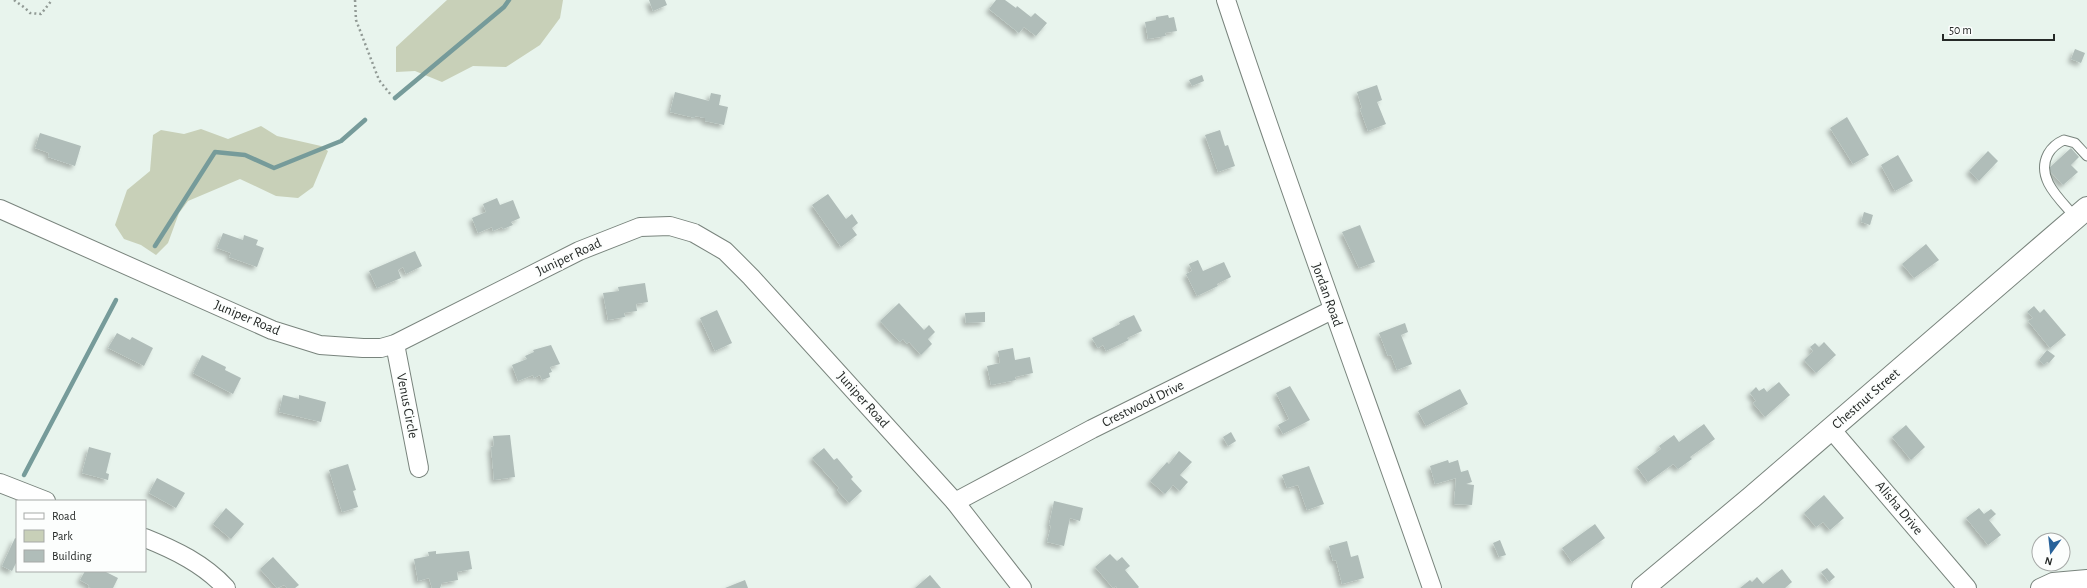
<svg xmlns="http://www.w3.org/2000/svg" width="2087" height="588" viewBox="0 0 2087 588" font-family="'Alegreya Sans',sans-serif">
<defs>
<filter id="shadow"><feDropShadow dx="-3.5" dy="3.5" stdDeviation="2" flood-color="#0004"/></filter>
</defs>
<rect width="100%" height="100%" fill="#e8f4ed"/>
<!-- green -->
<g fill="#c8d0b8">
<path d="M447,0H563L560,18L540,45L506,67L473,66L442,82L415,71L396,72V47Z"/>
<path d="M261,126L277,136L321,146L328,151L313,187L298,198L276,196L240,179L188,201L179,213L168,243L156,255L141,245L124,239L115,225L127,190L150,171L153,135L161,130L184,134L201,129L228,139Z"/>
</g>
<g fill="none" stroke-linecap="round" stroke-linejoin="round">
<!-- stream -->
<g stroke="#769b9a" stroke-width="4.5">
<path d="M395,98L504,7L509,0"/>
<path d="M155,246L215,152L245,155L274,168L341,141L365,120"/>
<path d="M24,475L116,300"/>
</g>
</g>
<!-- building -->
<g fill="#b0bdb9" filter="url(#shadow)">
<path d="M649,0H665L667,5L653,11Z"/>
<path d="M996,0H1005L1016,8L1017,6L1031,17L1035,13L1047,23L1036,36L1024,27L1019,33L989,9Z"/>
<path d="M1168,15L1169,18L1174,17L1177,31L1165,33L1166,36L1148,39L1145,22L1156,20V17Z"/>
<path d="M2075,49L2085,53L2081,63L2071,59Z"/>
<path d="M1202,75L1204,81L1192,86L1189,80Z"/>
<path d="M1377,85L1382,100L1377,102L1386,124L1368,131L1360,109L1362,108L1357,92Z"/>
<path d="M675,92L709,101L711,93L721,95L719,105L728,107L724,125L705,121V118L695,116V118L670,112Z"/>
<path d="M1847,117L1869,155L1853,164L1830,128Z"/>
<path d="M1220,130L1225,146L1228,145L1235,166L1218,172L1205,135Z"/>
<path d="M40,133L81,146L75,166L48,157L49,153L35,148Z"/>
<path d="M2071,148L2079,157L2071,165L2078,172L2063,185L2048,169Z"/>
<path d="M1988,151L1998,161L1979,181L1969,171Z"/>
<path d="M1898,155L1913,181L1895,191L1881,165Z"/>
<path d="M828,194L846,219L852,214L858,223L852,228L857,235L841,247L812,205Z"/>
<path d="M497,198L500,205L513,200L520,218L511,222L513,225L503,229L502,227L493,231L492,227L478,233L472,218L486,212L483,204Z"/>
<path d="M1864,212L1873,215L1870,225L1861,222Z"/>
<path d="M1360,225L1375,262L1359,268L1342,232Z"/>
<path d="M223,233L243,240L244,235L258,240L256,245L264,248L257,267L229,257L231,253L217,248Z"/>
<path d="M1926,244L1939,260L1914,278L1902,264Z"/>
<path d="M415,251L422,266L406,274L403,267L398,270L401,278L377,288L369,271Z"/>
<path d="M1198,260L1203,271L1224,262L1231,277L1217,284L1218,286L1197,296L1186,274L1192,271L1189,264Z"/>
<path d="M645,283L648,302L636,304L637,311L624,313L625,317L608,320L603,293L619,291L618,287Z"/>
<path d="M899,303L924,330L929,325L935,332L928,339L932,344L921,355L909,342L907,344L903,339L900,342L880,321Z"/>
<path d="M2034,306L2040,313L2044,309L2066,335L2050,348L2028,321L2033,318L2027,312Z"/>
<path d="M717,310L732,343L715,351L700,318Z"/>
<path d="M985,312V322L966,323L965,313Z"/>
<path d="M1134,315L1142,331L1127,338L1129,340L1106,351L1103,345L1098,348L1092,338L1120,324L1119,322Z"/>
<path d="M1405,323L1408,332L1401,335L1412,364L1397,370L1391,355L1388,356L1379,333Z"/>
<path d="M117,333L130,340L132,337L153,348L144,366L108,348Z"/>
<path d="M1824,342L1836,355L1816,373L1804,360L1813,351L1810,347L1815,343L1819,347Z"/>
<path d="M551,345L560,364L550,367L552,372L549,373L550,377L542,380L540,375L534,378L533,375L518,381L512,365L527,359L525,356L534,352L533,350Z"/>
<path d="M1013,348L1015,360L1030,357L1033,373L1015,377L1016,380L991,385L987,366L1000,363L998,351Z"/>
<path d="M2047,350L2055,356L2049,363L2047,362L2044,365L2039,360Z"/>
<path d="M202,355L226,367L225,370L241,378L233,394L193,373Z"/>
<path d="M1779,382L1790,395L1765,417L1753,403L1756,401L1750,393L1756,387L1759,391L1764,388L1767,392Z"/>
<path d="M1290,386L1310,420L1283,434L1278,425L1289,419L1276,393Z"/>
<path d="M1460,389L1468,404L1426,426L1418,411Z"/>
<path d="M283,395L299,399V395L326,402L321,422L279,412Z"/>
<path d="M1704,424L1715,439L1690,457L1692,459L1678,469L1673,464L1648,482L1637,467L1661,449L1659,446L1674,435L1679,442Z"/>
<path d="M1906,425L1925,447L1911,460L1892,437Z"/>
<path d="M1231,432L1236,441L1228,446L1223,437Z"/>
<path d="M510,435L515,477L494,480L491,447L494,446L493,436Z"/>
<path d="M89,447L111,453L106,473L109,474L108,480L82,473Z"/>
<path d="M824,448L834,460L837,458L853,477L851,479L862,491L849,503L837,490L839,488L812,458Z"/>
<path d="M1179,451L1192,462L1180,475L1188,482L1180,491L1173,485L1165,494L1150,481L1167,462L1169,464Z"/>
<path d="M1448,460L1449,463L1458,460L1461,472L1468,470L1472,482L1466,484L1474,485L1472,505L1454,504L1456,478L1435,484L1430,466Z"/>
<path d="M348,464L356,490L353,491L358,507L342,512L329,470Z"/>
<path d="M1309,466L1324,504L1307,510L1298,485L1287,488L1282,475Z"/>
<path d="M157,478L185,493L176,508L149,493Z"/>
<path d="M1824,495L1844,518L1830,530L1823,522L1816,527L1804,513Z"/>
<path d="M1054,501L1083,508L1080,521L1070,518L1064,546L1047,542L1051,526L1049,525Z"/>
<path d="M226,508L244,524L231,539L213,524Z"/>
<path d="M1979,508L1984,514L1991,509L1996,514L1989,520L2001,535L1988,545L1966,518Z"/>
<path d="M1595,524L1605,538L1572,562L1562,548Z"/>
<path d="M15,538L17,539V561L12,571L2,566Z"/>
<path d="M1500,540L1506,555L1499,557L1493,543Z"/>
<path d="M1347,541L1351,557L1358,555L1364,578L1342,584L1336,560L1333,561L1329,546Z"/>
<path d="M436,551V554L469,551L472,569L457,572L458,580L442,583L440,588H432L429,578L418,581L414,559L429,556L428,552Z"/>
<path d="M1110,554L1117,561L1122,557L1130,566L1125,570L1139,587L1138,588H1117L1116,586L1113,588L1095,567Z"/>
<path d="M273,557L299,585L295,588H287L284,585L277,588L260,569Z"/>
<path d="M1827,568L1835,577L1829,582L1821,572Z"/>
<path d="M1782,569L1792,582L1785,588H1740L1750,580L1752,582L1757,577L1763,584Z"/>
<path d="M85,571H104L118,578L113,588H91L88,587L89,585L80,580Z"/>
<path d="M930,575L941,588H915Z"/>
<path d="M745,580L748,588H725Z"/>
</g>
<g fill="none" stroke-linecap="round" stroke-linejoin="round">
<!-- lane casing -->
<g stroke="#79847d" stroke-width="11">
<path id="lane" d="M2076,218C2061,200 2035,179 2048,154C2052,147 2057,143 2064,140L2075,143L2087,156"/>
</g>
<!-- street casing -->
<g stroke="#79847d" stroke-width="20">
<g id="street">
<path d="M1226,0C1291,197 1364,392 1432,588"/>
<path d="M0,209L272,330L320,345L363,348H381L395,344L579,251L640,227L670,226L694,233L725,251L751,277L955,502L1022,588"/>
<path d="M395,344L419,468"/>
<path d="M1831,429L1967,588"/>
<path d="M0,483L46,501"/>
<path d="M955,502L1092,429L1332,310"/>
<path d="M145,538C175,550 204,564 226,588"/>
<path d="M2040,588L2053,582L2087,579"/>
</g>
</g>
<!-- secondary casing -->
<g stroke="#79847d" stroke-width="24">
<path id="secondary" d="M1643,588L1752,497L2087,208"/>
</g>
<!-- path -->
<g stroke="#919a95" stroke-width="2.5" stroke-dasharray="2 3" stroke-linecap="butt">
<path d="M14,0L25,8L30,13L41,14L52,0"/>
<path d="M355,0L356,20L379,80L391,95"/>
</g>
<!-- lane -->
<use href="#lane" stroke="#fff" stroke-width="9"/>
<!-- street -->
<use href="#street" stroke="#fff" stroke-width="18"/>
<!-- secondary -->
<use href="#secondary" stroke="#fff" stroke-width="22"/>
</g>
<g text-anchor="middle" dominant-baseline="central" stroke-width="4" stroke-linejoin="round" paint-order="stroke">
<!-- street labels -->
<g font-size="14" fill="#252927" stroke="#fcfefd">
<text transform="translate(569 257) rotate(-25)">Juniper Road</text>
<text transform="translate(1327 295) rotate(70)">Jordan Road</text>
<text transform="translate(247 318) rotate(23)">Juniper Road</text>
<text transform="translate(1866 399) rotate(-41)">Chestnut Street</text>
<text transform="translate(863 400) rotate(48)">Juniper Road</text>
<text transform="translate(1143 404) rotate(-26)">Crestwood Drive</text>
<text transform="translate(407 406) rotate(79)">Venus Circle</text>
<text transform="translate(1899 508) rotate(50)">Alisha Drive</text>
</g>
</g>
<!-- legend -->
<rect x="16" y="500" width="130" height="72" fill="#fcfefd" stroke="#a6a9a7"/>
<rect x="24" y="513" width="20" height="6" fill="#ffffff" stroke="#a6a9a7"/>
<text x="52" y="520" font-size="12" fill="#252927">Road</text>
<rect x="24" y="530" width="20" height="12" fill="#c8d0b8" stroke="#a6a9a7"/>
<text x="52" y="540" font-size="12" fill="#252927">Park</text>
<rect x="24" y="550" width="20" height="12" fill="#b0bdb9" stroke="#a6a9a7"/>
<text x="52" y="560" font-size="12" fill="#252927">Building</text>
<!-- north arrow -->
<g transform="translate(2051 552) rotate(195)"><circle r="19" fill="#fcfefd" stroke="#a6a9a7"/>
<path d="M0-3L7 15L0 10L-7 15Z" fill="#27629a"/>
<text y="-6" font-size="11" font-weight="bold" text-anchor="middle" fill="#252927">N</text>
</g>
<!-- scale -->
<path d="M1943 34v6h111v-6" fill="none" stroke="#252927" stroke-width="2"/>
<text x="1949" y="34" font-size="12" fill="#252927" stroke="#fcfefd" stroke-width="3" paint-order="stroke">50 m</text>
</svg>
